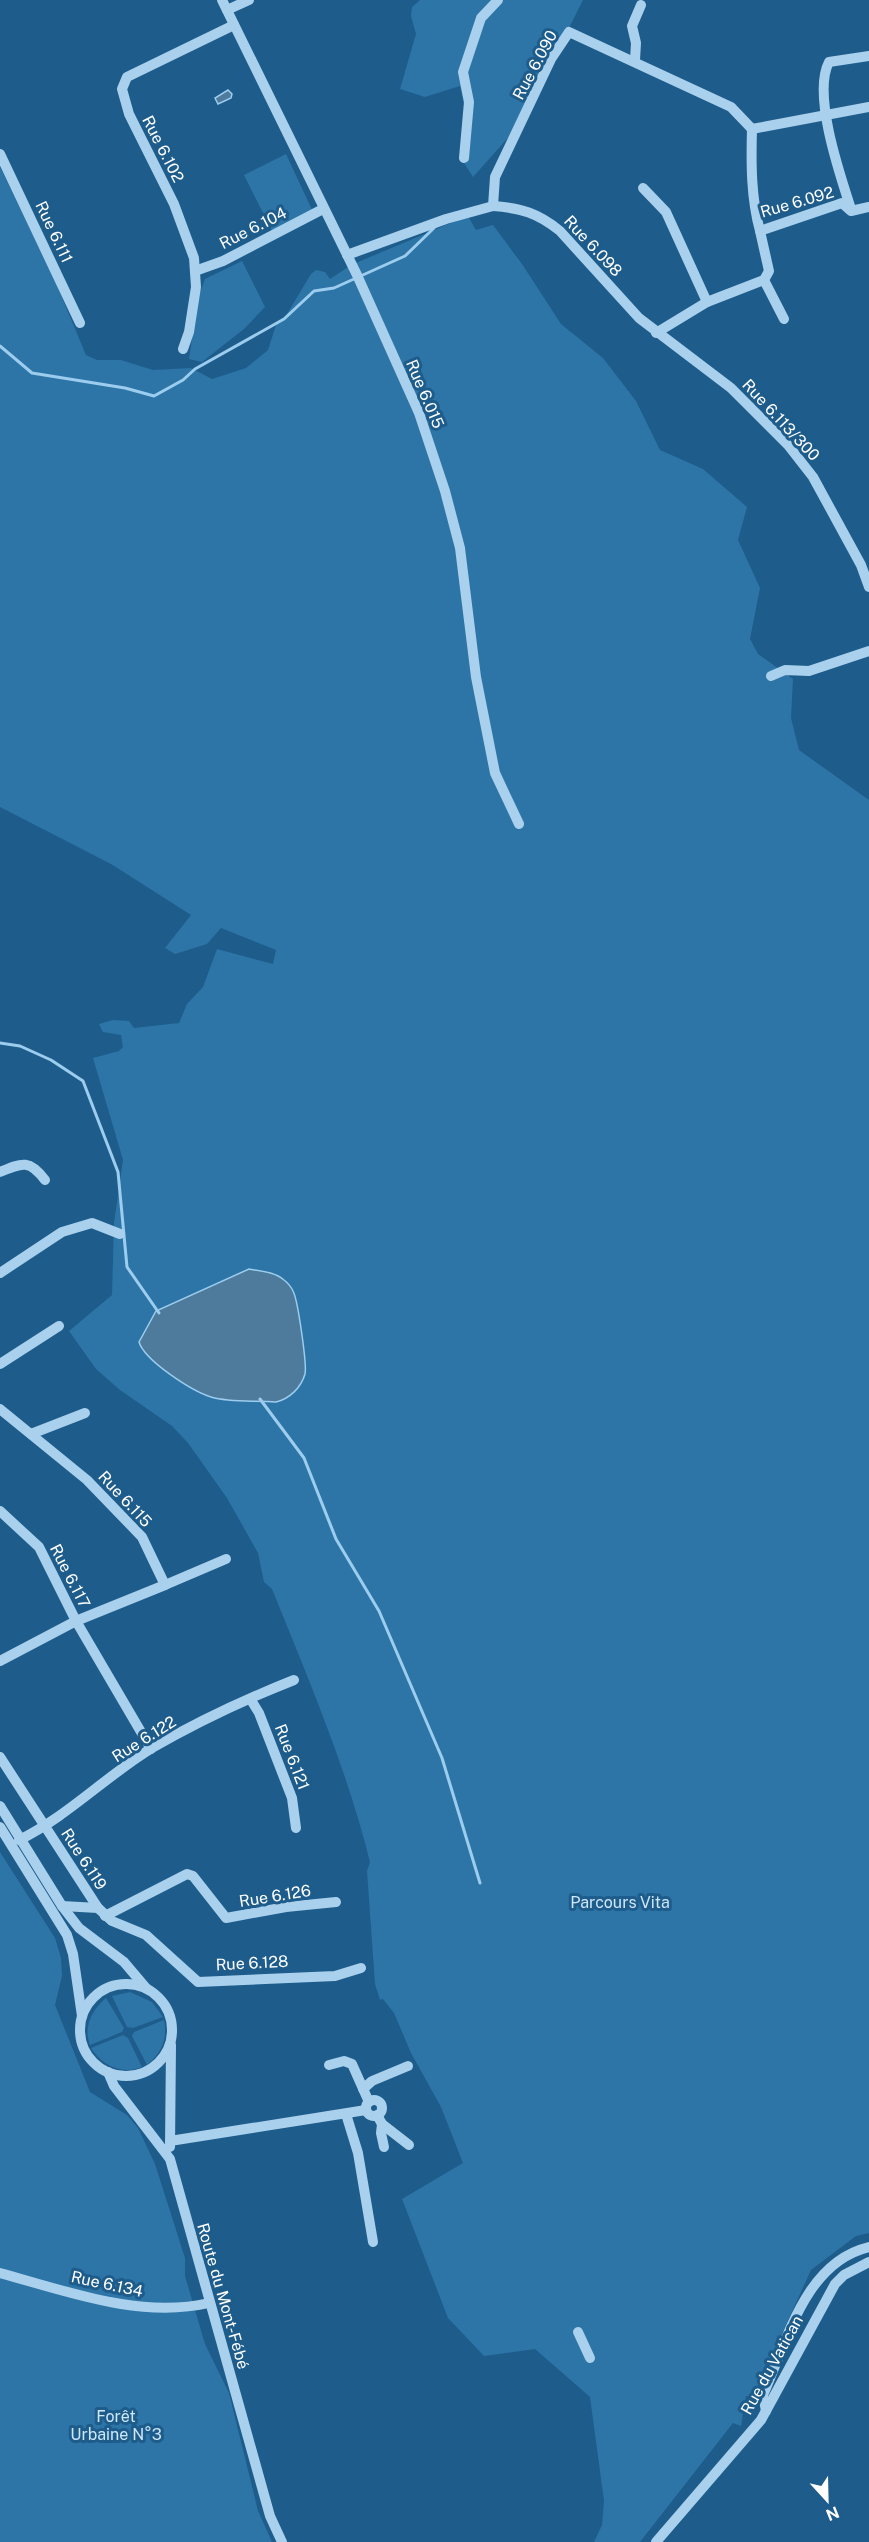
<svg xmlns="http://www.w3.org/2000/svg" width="869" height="2542" viewBox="0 0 869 2542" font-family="'Public Sans',sans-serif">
<rect width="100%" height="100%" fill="#1d5c8b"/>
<!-- green -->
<g fill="#2d75a7">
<path d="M420,0H583L522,122L473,177L464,163L467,119L460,86L425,97L400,89L416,34L411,16L412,7Z"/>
<path d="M286,154L314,214L274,235L244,175Z"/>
<path d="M0,167L53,276L86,355L97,360H121L153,370L191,368L212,379L246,368L268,350L276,325L284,319L311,274L316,270L325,272L330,279L351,265L458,220L469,218L476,230L493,225L522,264L561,324L603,358L636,401L660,450L703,469L747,507L738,540L760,588L750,639L758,654L793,679L791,718L799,750L869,800V2233L856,2236L811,2270L769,2362L758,2398L746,2396L741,2426L733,2423L640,2542H594L602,2525L604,2501L590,2397L535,2349L484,2356L448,2318L402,2199L463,2163L441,2107L411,2053L394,2013L383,1999L380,2000L375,1984L367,1871L370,1862C347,1769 308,1678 272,1589L264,1582L258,1553L227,1498L188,1443L172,1426L120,1390L96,1369L69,1331L112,1295L114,1223L123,1160L93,1058L119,1051L123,1047L121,1035L103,1032L99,1024L113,1020L129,1021L134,1028L179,1023L187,1004L203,987L217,949L273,964L276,950L221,928L207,944L175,954L165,948L191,915L111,864L0,807Z"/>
<path d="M242,261L265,307L244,329L202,362L189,359L198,298L205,279Z"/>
<path d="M0,1852L55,1938L61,1958L62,1976L55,2005L90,2092L127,2115L138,2128L155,2164L185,2258V2276L205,2344L229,2393L258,2511L272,2542H0Z"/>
<path d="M130,1992L152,2002L163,2017L133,2028L127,2027L112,1996Z"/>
<path d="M106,1998L124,2028L122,2032L90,2045C83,2026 92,2010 106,1998Z"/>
<path d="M164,2020C168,2039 162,2052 147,2065L132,2036L134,2032Z"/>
<path d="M123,2035L128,2038L142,2067C122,2075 102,2066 91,2048Z"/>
</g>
<!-- water -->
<g fill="#4e7b9c" stroke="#9ccdee" stroke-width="1.5">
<path d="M228,90L232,94L231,98L218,104L215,98Z"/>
<path d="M249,1269C260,1271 275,1272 284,1280C287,1282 292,1288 293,1291C298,1300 307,1365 305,1374C301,1388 289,1399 276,1402C255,1400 231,1403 211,1397C192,1391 145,1361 139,1342L156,1311Z"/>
</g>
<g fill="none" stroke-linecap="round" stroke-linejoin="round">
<!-- stream -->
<g stroke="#9ccdee" stroke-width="3">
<path d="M0,346L32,373L125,388L154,396L183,380L195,369L284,319L314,291L334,288L405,256L434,228"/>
<path d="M0,1043L20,1046L51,1060L83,1081L118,1172L127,1267L159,1313"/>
<path d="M260,1399L304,1458L336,1539L379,1611L442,1758L480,1883"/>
</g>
<!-- minor -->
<g stroke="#a9d0ec" stroke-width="10">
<path d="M222,0L357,275L419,413L445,491L460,548L476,677L495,773L519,824"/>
<path d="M227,10L249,0"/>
<path d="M635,60L636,43L632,26L641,5"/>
<path d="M752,129C751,163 751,198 760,231L842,203L851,211L869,207"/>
<path d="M0,154L80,323"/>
<path d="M464,158L469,102L463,72L481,18L498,0"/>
<path d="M643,188L666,212L707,302"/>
<path d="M493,206C521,208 538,213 560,231L639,318L731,388L788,445L813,477L861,565L869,587"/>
<path d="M851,209C840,175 812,94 829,62L869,56"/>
<path d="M347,255L446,219L493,206L495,177L551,59L569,32L731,107L752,129L869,107"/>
<path d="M195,271L223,261L323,209"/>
<path d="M764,280L784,319"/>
<path d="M656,333L707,302L764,280L769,271L760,231"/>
<path d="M183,349L189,332L196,287L194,258L174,204L129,114L122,89L127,77L234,25"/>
<path d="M771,676L785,670L809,671L869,651"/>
<path d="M0,1172C23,1162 30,1160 45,1180"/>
<path d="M0,1273L62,1232L92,1223L120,1234"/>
<path d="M0,1364L59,1326"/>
<path d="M0,1409L87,1480L142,1537L165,1585L76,1621L151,1749"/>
<path d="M31,1434L85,1413"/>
<path d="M0,1511L39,1547L76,1621L0,1661"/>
<path d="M165,1585L226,1559"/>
<path d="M251,1700L259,1713L292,1798L296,1828"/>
<path d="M0,1757L98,1908"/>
<path d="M0,1806L62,1906L79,1928L124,1962L146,1988"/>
<path d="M0,1827L67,1935L73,1954L82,2016"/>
<path d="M19,1840C68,1816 106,1776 152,1748C197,1722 246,1699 294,1680"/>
<path d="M62,1906L98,1908L112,1921L146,1935L198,1982L335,1976L361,1968"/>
<path d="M105,1916L187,1874L193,1876L226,1918L286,1907L336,1902"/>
<circle cx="126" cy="2030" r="46"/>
<path d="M329,2065L344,2061L352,2064L369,2102"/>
<path d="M108,2072L114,2086L170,2159L270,2516L282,2542"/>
<path d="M363,2089L372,2081L408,2066"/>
<circle cx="374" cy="2108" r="8"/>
<path d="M346,2114L358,2153L373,2242"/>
<path d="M377,2115L382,2124L409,2145"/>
<path d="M382,2124L381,2133L384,2147"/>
<path d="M170,2141L366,2110"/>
<path d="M170,2147L171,2045"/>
<path d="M0,2273C66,2291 140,2319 209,2303"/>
<path d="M578,2332L590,2358"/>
<path d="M766,2411L763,2395C787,2341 805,2262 869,2247"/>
<path d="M656,2542L761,2420L835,2284L844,2275L869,2262"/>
</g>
</g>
<g text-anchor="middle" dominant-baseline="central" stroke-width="6" stroke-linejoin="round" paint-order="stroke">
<!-- street labels -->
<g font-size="16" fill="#fff" stroke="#1d5c8b">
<text transform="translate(535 65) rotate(-62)">Rue 6.090</text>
<text transform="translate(163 149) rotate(63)">Rue 6.102</text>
<text transform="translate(797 202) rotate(-16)">Rue 6.092</text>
<text transform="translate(253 228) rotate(-27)">Rue 6.104</text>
<text transform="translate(54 232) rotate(65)">Rue 6.111</text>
<text transform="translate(593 246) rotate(47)">Rue 6.098</text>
<text transform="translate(425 394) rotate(67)">Rue 6.015</text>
<text transform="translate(781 420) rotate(47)">Rue 6.113/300</text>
<text transform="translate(125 1499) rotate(47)">Rue 6.115</text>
<text transform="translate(70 1576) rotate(63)">Rue 6.117</text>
<text transform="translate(144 1739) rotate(-32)">Rue 6.122</text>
<text transform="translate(292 1757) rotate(69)">Rue 6.121</text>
<text transform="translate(84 1859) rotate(57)">Rue 6.119</text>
<text transform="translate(275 1896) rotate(-9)">Rue 6.126</text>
<text transform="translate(252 1963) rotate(-3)">Rue 6.128</text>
<text transform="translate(107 2284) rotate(12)">Rue 6.134</text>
<text transform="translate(223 2296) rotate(74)">Route du Mont-Fébé</text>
<text transform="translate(772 2365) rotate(-61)">Rue du Vatican</text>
</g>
<!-- park labels -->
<g font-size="16" fill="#cee7f9" stroke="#1d5c8b">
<text x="620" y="1902">Parcours Vita</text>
<text x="116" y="2416">Forêt<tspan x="116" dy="18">Urbaine N°3</tspan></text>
</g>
</g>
<!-- north arrow -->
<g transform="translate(827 2500) rotate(158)" stroke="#1d5c8b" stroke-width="4.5" paint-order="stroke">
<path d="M0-4.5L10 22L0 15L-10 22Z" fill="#ffffff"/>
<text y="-9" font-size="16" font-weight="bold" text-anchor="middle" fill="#ffffff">N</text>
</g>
</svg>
